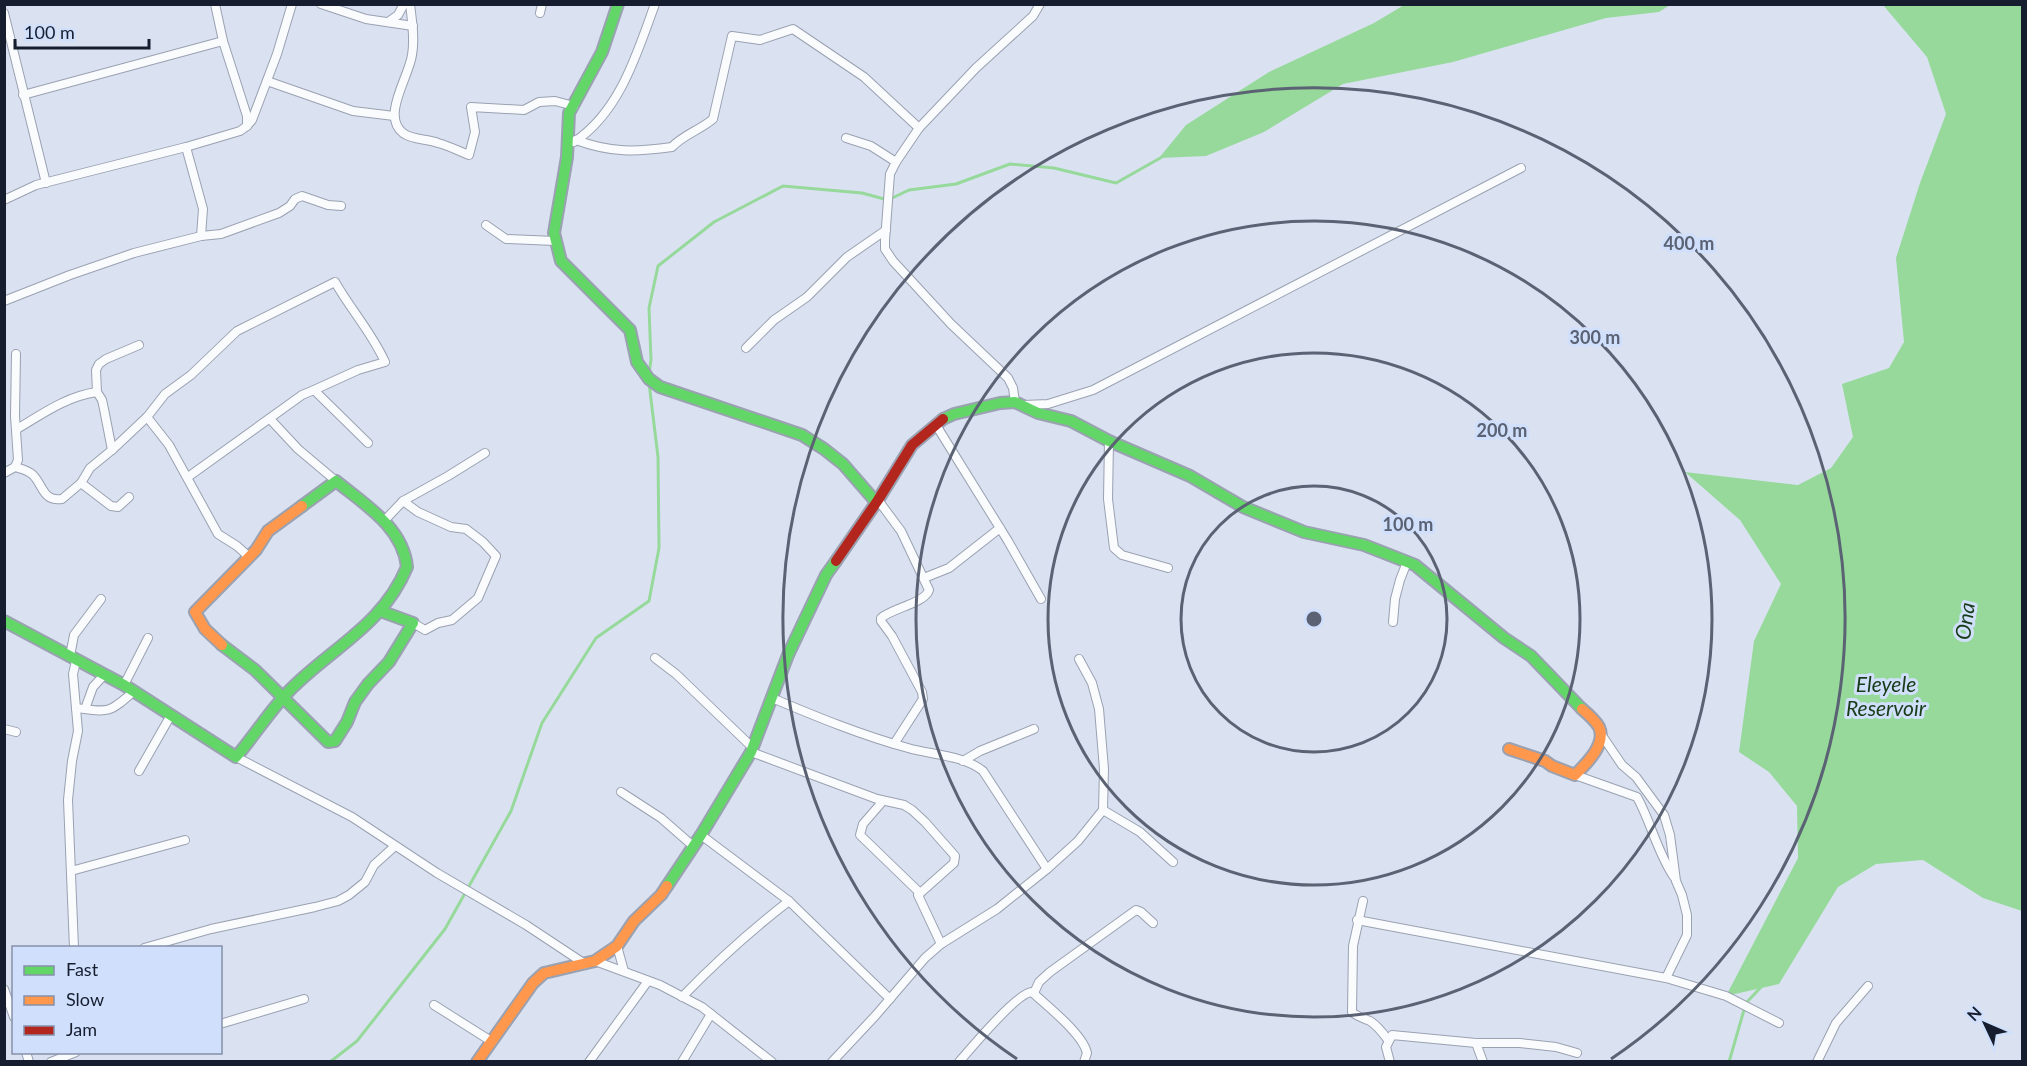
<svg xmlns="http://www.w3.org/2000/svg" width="2027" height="1066" viewBox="0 0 2027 1066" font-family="Lato,sans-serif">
<rect width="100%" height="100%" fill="#dae2f2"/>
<!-- water -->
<g fill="#96d99b">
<path d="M1404,5H1670L1659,12L1606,18L1453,62L1343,84L1264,132L1206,156L1159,158L1186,125L1269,72L1374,23Z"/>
<path d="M1883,5H2022V911L1983,898L1923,860L1876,864L1838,887L1779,984L1726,996L1798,858L1797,806L1769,772L1739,752L1754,641L1781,584L1740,520L1685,472L1798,485L1831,468L1853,437L1842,384L1889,368L1904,342L1896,258L1920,183L1946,114L1927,57Z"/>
</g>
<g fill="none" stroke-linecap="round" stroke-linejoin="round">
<!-- stream -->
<g stroke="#96d99b" stroke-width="3">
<path d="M649,373L651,360L649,308L658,266L714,222L783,186L862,193L888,200L909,190L956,184L1010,164L1054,168L1116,183L1162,157"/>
<path d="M330,1062L357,1041L445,929L511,811L542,723L596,638L649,601L659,548L658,457L649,383"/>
<path d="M1729,1062L1746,1003L1763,985"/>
</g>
<!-- street casing -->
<g stroke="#9aa1b1" stroke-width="10">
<g id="street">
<path d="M215,4L223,41L247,116V126"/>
<path d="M321,4L366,19L413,26"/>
<path d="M410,4C412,21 415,39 412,55C409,77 381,116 403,133C412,140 428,139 438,143C449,146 459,151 469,155L475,132L471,107L524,110L539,102L555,101L574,106"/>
<path d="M4,13L46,183"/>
<path d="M540,13L542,4"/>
<path d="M388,22L398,15L404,4"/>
<path d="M267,81L353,111L394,116"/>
<path d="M23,95L223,41"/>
<path d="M846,138L871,146L896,162"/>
<path d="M576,140C611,153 636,152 672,147C683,135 700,130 713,119L732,36L760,40L793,29L864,77L919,128"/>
<path d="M574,142C620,112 637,53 655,4"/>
<path d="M186,147L203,209L201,236"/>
<path d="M4,200L36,185L186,147L240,131L247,126L252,120L277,54L292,4"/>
<path d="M486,225L506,239L555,241"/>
<path d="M4,301L70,275L134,253L201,236L221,234L279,213L290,206L295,199L302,196L328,205L341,206"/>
<path d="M746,348L774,320L807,297L847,257L886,230"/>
<path d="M1015,402L1013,388L1008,378L951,324L893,261L885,249V240L890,174L896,162L919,128L976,68L1033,16L1040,4"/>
<path d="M1024,405L1048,404L1093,390L1521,168"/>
<path d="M147,417L169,445L218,534L237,546L247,555L245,560"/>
<path d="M270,419L298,449L336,481"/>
<path d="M936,425L1008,541L1041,599"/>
<path d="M17,429C42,414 67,396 97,392"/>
<path d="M1109,441L1108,499L1114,548L1122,555L1168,568"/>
<path d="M112,450L104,409L102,400L97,392L96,370L99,364L106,359L139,345"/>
<path d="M15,467C22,469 28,470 33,475C43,485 43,502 62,499L81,483L90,468L112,450L147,417L165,394L191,375L237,331L335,282C351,310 372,333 385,362L358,370L314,390"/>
<path d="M4,473L15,467L18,460L15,416L16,354"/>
<path d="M188,477L302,395L314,390L368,443"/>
<path d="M81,483L111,506L118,507L129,497"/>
<path d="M878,500L901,531L929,590C925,603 893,608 881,618V621L892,636L922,692L923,699L894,744"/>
<path d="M384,521L403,501"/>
<path d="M924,578L949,568L1000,528"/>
<path d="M1393,622L1395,599L1400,580L1407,562"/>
<path d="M413,623L425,630L438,623L452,620L478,598L496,556L483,542L466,529L451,527L418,512L403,501L448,476L485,453"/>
<path d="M655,658L676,674L753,748"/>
<path d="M124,685L148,638"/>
<path d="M772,698C817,717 861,735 908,748C932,755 963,755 983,771L1047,869"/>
<path d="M76,708C109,712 108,714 133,692"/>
<path d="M85,709L93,687L104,675"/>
<path d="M4,729L16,732"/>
<path d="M1601,734L1622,765L1636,777L1664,815L1670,835L1676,881L1682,895L1687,915V935L1666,978"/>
<path d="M751,752L877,799L904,805L912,810L925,822L955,856L954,863L918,895L941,944"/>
<path d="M236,757L352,817L437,873L526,925L585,964"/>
<path d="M963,761L980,751L1034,729"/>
<path d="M139,771L171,715"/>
<path d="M1575,775L1637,797C1651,822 1657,852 1674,877"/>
<path d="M621,792L661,818L693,846"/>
<path d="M883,801L863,824L860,835L920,893"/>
<path d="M1103,810L1140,832L1173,862"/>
<path d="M701,835L789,901L890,999"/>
<path d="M71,871L185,840"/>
<path d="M1363,901L1353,946L1352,1012C1358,1017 1363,1018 1370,1021C1378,1026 1383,1033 1388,1040"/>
<path d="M1357,920L1666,978L1726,996L1779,1023"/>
<path d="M617,946L624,971"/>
<path d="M74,948L68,800L72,761L78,731L73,674L76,661L70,656L74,635L101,599"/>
<path d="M144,948L211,929L315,907L338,901L349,895L365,882L374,865L395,846"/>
<path d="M595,961L660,985L702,1007L772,1062"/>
<path d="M4,989L14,1017"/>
<path d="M1034,993L1039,982L1050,972L1136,910L1141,912L1153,923"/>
<path d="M682,997C716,962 750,931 789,901"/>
<path d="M434,1005L491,1041"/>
<path d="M220,1024L304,999"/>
<path d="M1476,1043L1483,1062"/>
<path d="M26,1052L29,1062"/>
<path d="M51,1062L76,1052"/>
<path d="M589,1062L648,981"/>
<path d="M682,1062L711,1014"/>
<path d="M832,1062L876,1015L925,958L941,944L997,909L1047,869L1078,841L1103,810L1104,769L1099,709L1092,683L1079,659"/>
<path d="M959,1062C971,1048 1018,992 1032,992C1047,1006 1083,1034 1087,1053L1084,1062"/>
<path d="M1390,1062L1386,1047L1392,1035L1476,1043H1520L1556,1047L1577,1053"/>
<path d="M1817,1062L1836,1023L1868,986"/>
</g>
</g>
<!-- fast casing -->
<g stroke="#9aa1b1" stroke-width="14">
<g id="fast">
<path d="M618,4L602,52L569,113L567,157L554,233L561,261L630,330L637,362L649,379L660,387L802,435L824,449L843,464L876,502"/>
<path d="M943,419L954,414L1000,403L1015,402L1038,413L1071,421L1109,441L1190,476L1243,507L1304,532L1364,545L1415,565L1504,638L1531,656L1582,709"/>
<path d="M4,621L124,685L236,757C255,735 270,710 291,689C333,647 383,625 407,567C403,527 364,504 336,481L302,506"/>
<path d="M222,645L255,670L328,742L335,741L347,722L355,702L368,684L389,662L413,623L383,612"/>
<path d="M667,886L701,835L751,752L788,655L826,575L836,561"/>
</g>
</g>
<!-- slow casing -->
<g stroke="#9aa1b1" stroke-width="14">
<g id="slow">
<path d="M222,645L205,629L195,612L256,550L268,531L302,506"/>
<path d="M1509,749L1545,761L1552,766L1575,775C1586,764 1607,744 1599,727C1595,720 1588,714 1582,709"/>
<path d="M477,1062L533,983L544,973L595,961L617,946L634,921L661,895L667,886"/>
</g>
</g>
<!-- jam casing -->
<g stroke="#9aa1b1" stroke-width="14">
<path id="jam" d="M836,561L878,500L912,445L943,419"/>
</g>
<!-- street -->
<use href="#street" stroke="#f9fbfd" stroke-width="8"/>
<!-- fast -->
<use href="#fast" stroke="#63d668" stroke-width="10"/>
<!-- slow -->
<use href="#slow" stroke="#ff974d" stroke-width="10"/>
<!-- jam -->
<use href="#jam" stroke="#b3261e" stroke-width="10"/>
</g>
<!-- distance rings -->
<g fill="none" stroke="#5a6273" stroke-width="3">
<circle cx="1314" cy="619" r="133"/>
<circle cx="1314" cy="619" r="266"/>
<circle cx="1314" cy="619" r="398"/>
<path d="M1017 1059A531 531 0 1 1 1611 1059"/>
</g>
<g text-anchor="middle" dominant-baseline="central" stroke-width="6" stroke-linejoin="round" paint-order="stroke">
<!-- water labels -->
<g font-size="21" font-style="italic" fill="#183c17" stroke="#d0dffc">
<text transform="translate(1964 621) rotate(-82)">Ona</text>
<text x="1886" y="683">Eleyele<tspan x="1886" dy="24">Reservoir</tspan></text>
</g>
</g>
<circle cx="1314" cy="619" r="9" fill="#5a6273" stroke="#d0dffc" stroke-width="3"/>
<g font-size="18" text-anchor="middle" font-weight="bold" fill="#5a6273" stroke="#d0dffc" stroke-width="6" stroke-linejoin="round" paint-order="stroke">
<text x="1689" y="250">400 m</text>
<text x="1595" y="344">300 m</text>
<text x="1502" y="437">200 m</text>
<text x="1408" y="531">100 m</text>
</g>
<!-- border -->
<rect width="2027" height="1066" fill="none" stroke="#151d2e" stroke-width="12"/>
<!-- legend -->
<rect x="12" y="946" width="210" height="108" fill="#d0dffc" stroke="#8591aa" stroke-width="1.5"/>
<rect x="24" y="966" width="30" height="9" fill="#63d668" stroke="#8591aa" stroke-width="1.5"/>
<text x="66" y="976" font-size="18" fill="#151d2e">Fast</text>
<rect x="24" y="996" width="30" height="9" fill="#ff974d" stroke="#8591aa" stroke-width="1.5"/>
<text x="66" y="1006" font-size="18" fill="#151d2e">Slow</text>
<rect x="24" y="1026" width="30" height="9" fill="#b3261e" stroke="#8591aa" stroke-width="1.5"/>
<text x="66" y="1036" font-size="18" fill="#151d2e">Jam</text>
<!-- north arrow -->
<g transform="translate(1985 1024) rotate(314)" stroke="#d0dffc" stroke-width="4.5" paint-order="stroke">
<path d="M0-4.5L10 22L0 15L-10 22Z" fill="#151d2e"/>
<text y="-9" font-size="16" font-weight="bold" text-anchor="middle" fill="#151d2e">N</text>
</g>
<!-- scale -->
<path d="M15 39v9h134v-9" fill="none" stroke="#151d2e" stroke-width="3"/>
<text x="24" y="39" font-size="18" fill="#151d2e" stroke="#d0dffc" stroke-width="4.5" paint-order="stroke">100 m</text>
</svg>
